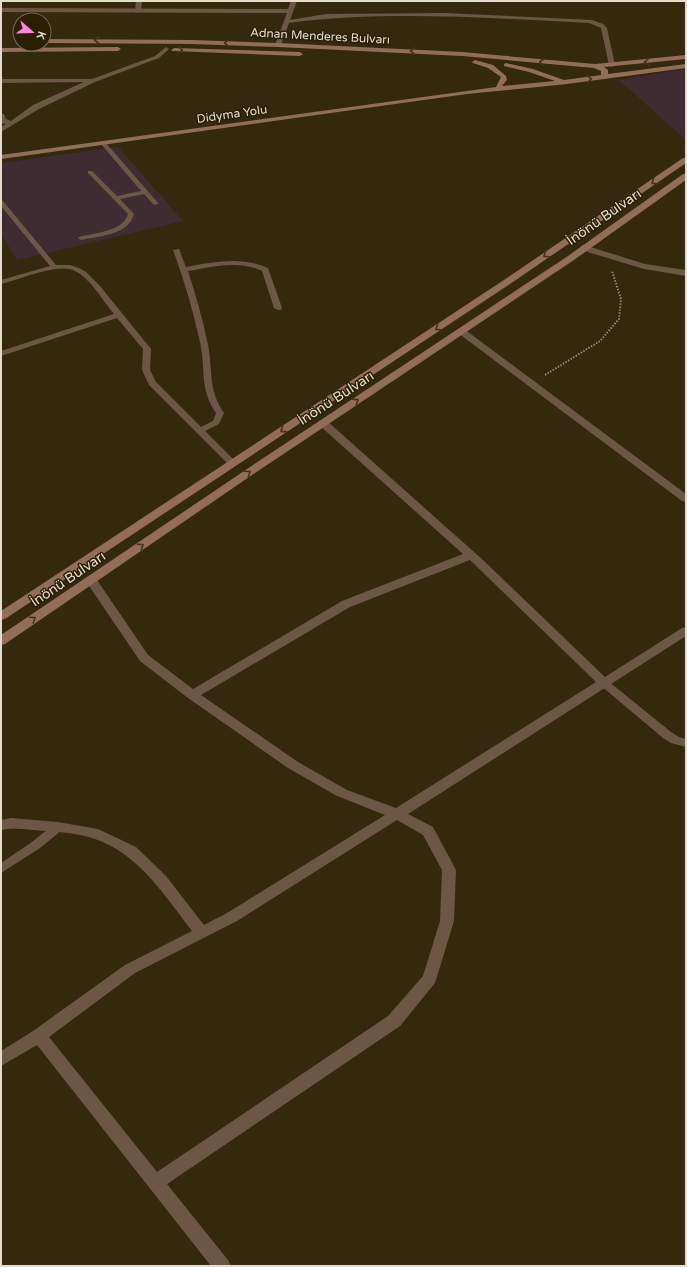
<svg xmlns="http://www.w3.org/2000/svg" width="687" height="1267" viewBox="0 0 687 1267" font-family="'Varela Round',sans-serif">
<rect width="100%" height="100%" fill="#34290c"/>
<!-- commercial -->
<g fill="#3f2c32">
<path d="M686,69V140L619,80Z"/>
<path d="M118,147L183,221L17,260L1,234V163Z"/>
</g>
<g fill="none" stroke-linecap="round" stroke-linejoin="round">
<!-- path -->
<path stroke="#918872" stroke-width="2" stroke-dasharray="1.5 1.5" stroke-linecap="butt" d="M545,375L600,341L619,319L621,299L612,271"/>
<!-- lane -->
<g fill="#6c5646" fill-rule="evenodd">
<path d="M136,1H142L141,11L138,13L135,11Z"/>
<path d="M445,13L592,20L603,24L607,28L615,65L612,67L609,65L601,28L589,23C489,18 387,10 287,23L284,21L326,14Z"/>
<path d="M101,142H105L159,204L154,205L144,194L120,199L134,214C129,235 99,236 81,240L78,238L79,237C93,233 123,232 128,214L88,173V171H92L117,196L141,191L101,144Z"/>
<path d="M1,200L3,201L56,265H70L79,268L86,272L100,286L151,349L150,370L156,382L201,427L213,421L216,413C199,389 206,369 200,342C193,310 184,280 173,250L179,249L186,267C214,262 241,256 268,268L282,308L281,310H278L274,308L262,271C238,260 213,267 188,271C196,296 203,320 208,345C213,371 208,390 224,413L219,424L205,431L235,461L236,463L235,465H229L149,385L142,370L143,349L117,318L1,356V351L114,314C102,300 92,280 75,271C59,262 19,280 1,284V280L50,266L1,206Z"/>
<path d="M604,680L608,681L671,732L679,737L686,739V747L671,743L663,738L600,685L599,683Z"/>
<path d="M58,823L62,824L64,827L62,830L40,848L1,873V863L32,842L54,824Z"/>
</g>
<!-- street -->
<g fill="#6c5646" fill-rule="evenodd">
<path d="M291,1H297L281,45L278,47L275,45L287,13L1,12V8L288,9Z"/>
<path d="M166,47L169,49L159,58L95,82L39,109L1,132V127L6,124L1,123V114H4L6,119L11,121L33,105L84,82L1,83V79H92L155,56Z"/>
<path d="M584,245L645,264L686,270V276L644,269L581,250L580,248L581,246Z"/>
<path d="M461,328L464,329L686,494V502L682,501L458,333L456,331Z"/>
<path d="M323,420L327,421L483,560L605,677L682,628L686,627V636L408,814L433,827L456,870L454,921L435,983L400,1026L167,1184L228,1260L231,1266H211L37,1045L1,1066V1051L33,1031L125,965L192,931C165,896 139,854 95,839C81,834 62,832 47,831C31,830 16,827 1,830V820L11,818L58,822L98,829L136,847L166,876L204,925L227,913L385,815L337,796L288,768L188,698L140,661L85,580L87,577H95L148,655L193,689L342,601L463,554L319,425L318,423L319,421ZM470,560L596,682L396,808L347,790L298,762L201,695L350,607ZM397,820L423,835L442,870L440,921L423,976L388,1016L157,1172L49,1037L135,973L237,921Z"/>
</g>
<!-- secondary -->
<g fill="#916e55" fill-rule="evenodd">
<path d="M44,39L192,40L278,43L462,52L595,64L686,55V59L604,67L608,70V74L686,64V68L567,84L467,94L1,159V155L496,87L501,77L488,68L473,63L472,62L475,60L493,65L506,76L507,80L502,86L555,81L529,72L504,66V64L506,63L533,69L564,80L601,75V71L594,68L462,56L278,47L192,44L44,43Z"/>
<path d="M1,48L118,47L121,49L118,51L1,52Z"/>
<path d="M174,48L300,52L303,54L300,56L172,51L171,50Z"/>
<path d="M683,158H686V163L513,282L5,619L1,620V611L507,278Z"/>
<path d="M683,174H686V180L574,260L255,473L5,644L1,645V635L247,469L568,256Z"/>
</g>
</g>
<!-- one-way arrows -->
<defs><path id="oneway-chevron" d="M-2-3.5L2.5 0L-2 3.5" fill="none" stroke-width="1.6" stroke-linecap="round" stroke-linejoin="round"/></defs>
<g stroke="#443318">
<use href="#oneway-chevron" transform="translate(97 40) rotate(-180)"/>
<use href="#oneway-chevron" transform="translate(227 43) rotate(-178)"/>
<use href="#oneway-chevron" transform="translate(180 50) rotate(1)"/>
<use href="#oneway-chevron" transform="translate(413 51) rotate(-177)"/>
<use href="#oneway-chevron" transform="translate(542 62) rotate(-174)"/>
<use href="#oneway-chevron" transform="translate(647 62) rotate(174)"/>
<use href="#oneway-chevron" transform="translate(589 79) rotate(-8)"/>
<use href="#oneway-chevron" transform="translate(654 182) rotate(146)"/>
<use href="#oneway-chevron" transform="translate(546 255) rotate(146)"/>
<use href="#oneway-chevron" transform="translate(438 328) rotate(147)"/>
<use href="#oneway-chevron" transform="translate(356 401) rotate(-33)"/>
<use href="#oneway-chevron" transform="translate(283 430) rotate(147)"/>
<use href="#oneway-chevron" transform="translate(248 473) rotate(-34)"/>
<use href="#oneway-chevron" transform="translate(141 546) rotate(-34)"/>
<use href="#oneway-chevron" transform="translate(33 619) rotate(-34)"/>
</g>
<g text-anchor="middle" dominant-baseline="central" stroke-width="3" stroke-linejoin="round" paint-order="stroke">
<!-- far-street labels -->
<g font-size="12" fill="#e3dccb" stroke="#2a1f03">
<text transform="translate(320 36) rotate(3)">Adnan Menderes Bulvarı</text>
<text transform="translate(232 114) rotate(-8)">Didyma Yolu</text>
</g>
<!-- street labels -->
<g font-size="14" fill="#e3dccb" stroke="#2a1f03">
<text transform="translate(604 217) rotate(-35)">İnönü Bulvarı</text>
<text transform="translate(336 398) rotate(-33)">İnönü Bulvarı</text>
<text transform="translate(68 579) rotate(-34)">İnönü Bulvarı</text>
</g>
</g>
<!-- border -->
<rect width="687" height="1267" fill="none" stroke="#e3dccb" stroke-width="4"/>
<!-- north arrow -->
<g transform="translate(32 32) rotate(110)"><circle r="19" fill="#2a1f03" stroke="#746b53"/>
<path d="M0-3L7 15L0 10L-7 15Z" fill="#ff85df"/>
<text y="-6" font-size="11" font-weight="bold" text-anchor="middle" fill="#e3dccb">K</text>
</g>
</svg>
